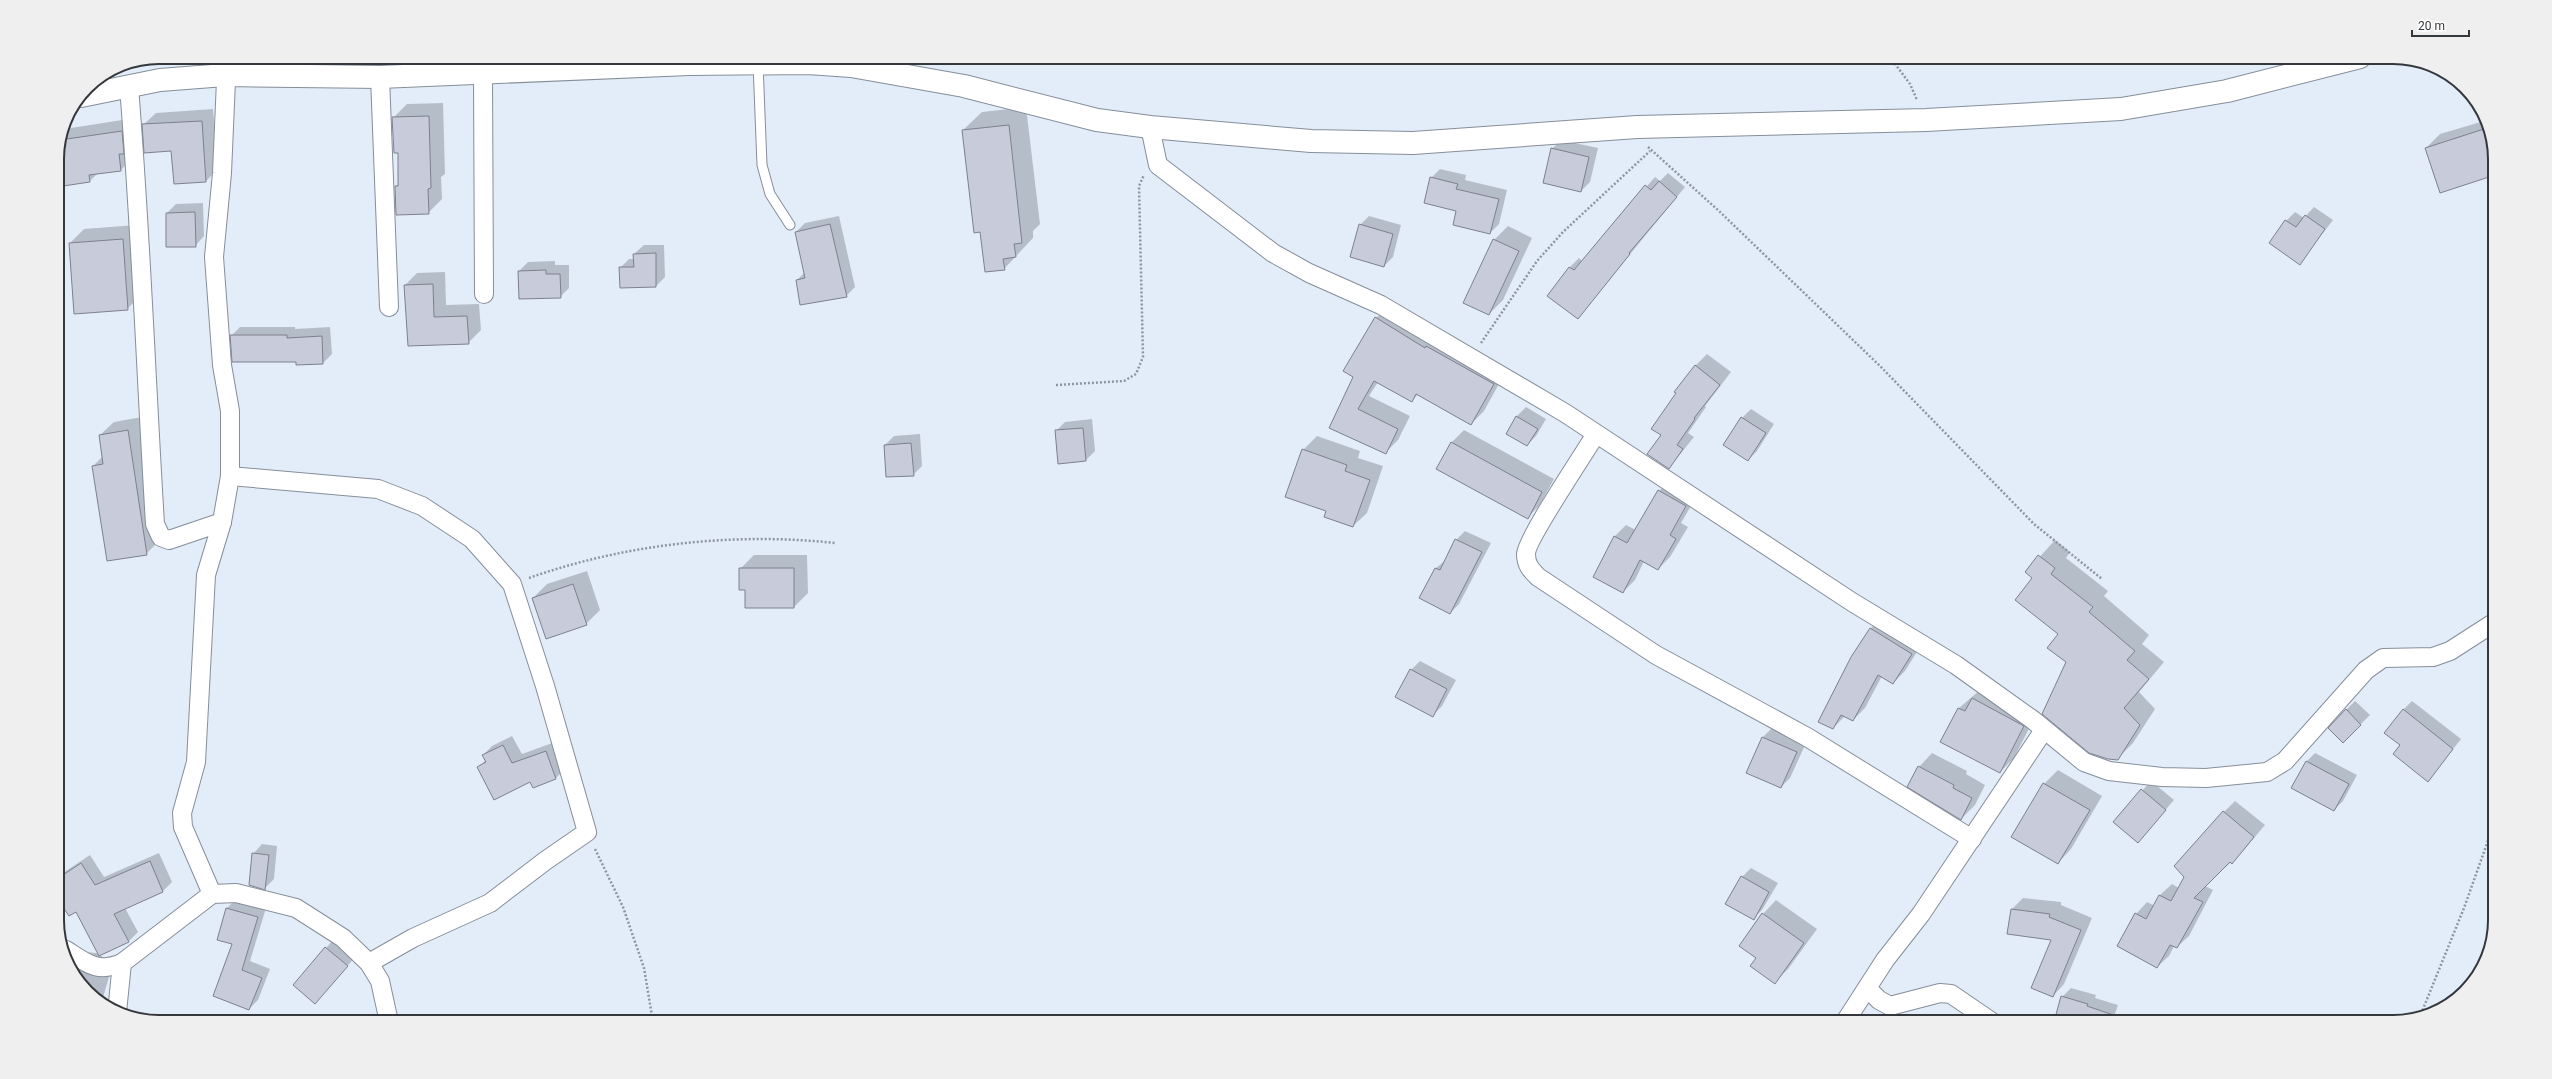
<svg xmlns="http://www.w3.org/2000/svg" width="2552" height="1079" viewBox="0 0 2552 1079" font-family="Roboto,sans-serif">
<rect width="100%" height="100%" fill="#e3edfa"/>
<!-- shadow -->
<g fill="#0003">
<path d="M443,103L445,174L441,177L442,199L428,213L396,186L399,183L398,152L393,118L407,104Z"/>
<path d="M1026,107L1040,224L1033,231V238L1004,269L981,231L963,130L982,112Z"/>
<path d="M213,109L218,169L206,181L143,125L156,113Z"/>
<path d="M135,118L134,156L121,170L98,173L90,181L64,185L58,148L61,138L71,128Z"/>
<path d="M2484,121L2495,153L2426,148L2440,134Z"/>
<path d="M1561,140L1598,148L1590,182L1581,191L1552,149Z"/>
<path d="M1440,169L1466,175L1465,180L1507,190L1499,224L1490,233L1457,210L1431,178Z"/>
<path d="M1668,173L1685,187L1578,318L1570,267L1579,258L1582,261L1655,177L1660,181Z"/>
<path d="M203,203L204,236L195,246H167V213L176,204Z"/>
<path d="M2314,207L2333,220L2300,263L2286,221L2295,212L2304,218Z"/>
<path d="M839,216L855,287L846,296L797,280L805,272L796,232L805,223Z"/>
<path d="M1369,216L1401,225L1393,257L1384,266L1360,225Z"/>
<path d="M136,225L141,295L127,309L70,243L84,229Z"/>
<path d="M1508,226L1532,238L1503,300L1489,314L1494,240Z"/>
<path d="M644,245H664L665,277L656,286L621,287L620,268L629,259H635L634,254Z"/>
<path d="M555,261V265H569V288L560,297L519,271L528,262Z"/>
<path d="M445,272L446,305L479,304L481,330L468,343L409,345L405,285L417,273Z"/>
<path d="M1389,305L1506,371L1484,411L1471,424L1418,394L1412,401L1378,382L1369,396L1410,416L1398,440L1385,453L1331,427L1354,377L1376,318Z"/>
<path d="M240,327H295V329L330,327L332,354L323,363L297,361L231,336Z"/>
<path d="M1707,354L1731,372L1705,406L1706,407L1688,433L1694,437L1669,468L1662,435L1695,366Z"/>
<path d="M1526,407L1546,419L1536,436L1527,445L1507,433L1517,416Z"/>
<path d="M1751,409L1774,424L1757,451L1748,460L1742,418Z"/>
<path d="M142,417L160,540L146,554L93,466L103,456L100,435L114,422Z"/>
<path d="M1092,419L1095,451L1086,460L1056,431L1065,422Z"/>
<path d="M1464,430L1554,479L1539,506L1527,518L1451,443Z"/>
<path d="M920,434L922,466L913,475L885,445L894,436Z"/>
<path d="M1317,436L1360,451L1358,458L1383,466L1367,513L1353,526L1328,511L1303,450Z"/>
<path d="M1671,479L1698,494L1681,523L1688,527L1670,557L1658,569L1644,561L1635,580L1623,592L1614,537L1626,525L1636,530L1659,491Z"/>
<path d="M1465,531L1491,543L1459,604L1450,613L1436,568L1446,560L1456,540Z"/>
<path d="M2055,540L2070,552L2066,558L2108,591L2104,596L2149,635L2142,644L2164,662L2139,692L2155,709L2133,743L2118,758L2067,662L2059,634L2034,578L2026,572Z"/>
<path d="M754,555H807L808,593L794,607L746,589L740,569Z"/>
<path d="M587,571L600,610L586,624L533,598L547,584Z"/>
<path d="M1882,617L1923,642L1905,671L1893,683L1882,676L1865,708L1853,720L1845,716L1833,728L1852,658L1871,628Z"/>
<path d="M1420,661L1456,680L1442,706L1433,715L1411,670Z"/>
<path d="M1986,685L2037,713L2014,758L2000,772L1941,742L1959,708Z"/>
<path d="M2355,701L2370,715L2343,742L2346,710Z"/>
<path d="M2412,701L2461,739L2428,781L2401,745L2403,710Z"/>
<path d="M1772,728L1806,743L1790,778L1781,787L1763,737Z"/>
<path d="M512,736L522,754L555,742L565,769L556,778L533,786L531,780L478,767L486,760L483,755L492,746Z"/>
<path d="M1932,753L1967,771L1966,774L1985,785L1975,805L1961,819L1919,767Z"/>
<path d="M2315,753L2357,775L2343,801L2334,810L2306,762Z"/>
<path d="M2058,770L2102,796L2071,849L2058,863L2044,784Z"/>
<path d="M2151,781L2174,800L2138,842L2114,822Z"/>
<path d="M2235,801L2265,825L2243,851L2205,886L2213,890L2189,936L2177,947L2174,946L2169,956L2157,967L2136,914L2147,902L2155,906L2160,895L2172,884L2179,888L2224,812Z"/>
<path d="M262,844L277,846L274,879L265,888L253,854Z"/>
<path d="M159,853L172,882L163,891L125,908L138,932L129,941L100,955L76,910L57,897V877L90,855L104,877Z"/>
<path d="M1751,868L1778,883L1762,910L1753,919L1742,877Z"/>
<path d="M2023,898L2061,902V905L2092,918L2064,984L2053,996L2052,939L2011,910Z"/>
<path d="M236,899L266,908L250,961L270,969L258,1000L249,1009L227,908Z"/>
<path d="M1776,900L1817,929L1788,969L1775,982L1758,957L1763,914Z"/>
<path d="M334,939L356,956L324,993L326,948Z"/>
<path d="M86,952L96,953L113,963L102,1001L78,982L72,966Z"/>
<path d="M2071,988L2096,995L2095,998L2118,1005L2112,1022L2062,997Z"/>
<path d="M2161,1019L2171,1022H2158Z"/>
</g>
<!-- building -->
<g fill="#c8cbda" stroke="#7e808e">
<path d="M429,116L431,188L428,189L429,214L396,215L395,186H398V153H394L392,117Z"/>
<path d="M202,121L206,182L174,184L171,151L144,153L142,124Z"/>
<path d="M1009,125L1022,243L1014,244L1016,257L1003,259L1005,270L985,272L980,232L974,233L962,130Z"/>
<path d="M2487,128L2495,153V175L2440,193L2425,148Z"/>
<path d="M122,131L124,154H119L121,171L89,175L90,182L63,186L58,151L60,140Z"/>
<path d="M1551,148L1589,157L1581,192L1543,183Z"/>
<path d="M1430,177L1458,184L1456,189L1499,199L1490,234L1453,225L1456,211L1424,203Z"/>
<path d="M1659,181L1677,197L1629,253L1630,254L1578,319L1547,296L1569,267L1574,270L1645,185L1651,190Z"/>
<path d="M195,212L196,247H166V213Z"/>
<path d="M2305,215L2325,229L2300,265L2269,243L2285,220L2296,227Z"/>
<path d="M830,224L847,297L800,305L796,280L805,278L795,232Z"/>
<path d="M1359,224L1393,234L1384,267L1350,257Z"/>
<path d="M123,239L128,310L74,314L69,243Z"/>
<path d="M1493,239L1519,251L1489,315L1463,303Z"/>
<path d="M656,253V287L620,288L619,267H634L633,254Z"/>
<path d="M546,270V274H560L561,298L519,299L518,271Z"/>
<path d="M433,284L434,317L467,316L469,344L408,346L404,285Z"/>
<path d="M1375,317L1425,348L1426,346L1494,384L1471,425L1416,394L1412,402L1374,381L1358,409L1398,429L1386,454L1329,428L1353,377L1343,371Z"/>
<path d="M230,335H287V338L322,336L323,364L296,365V362H232Z"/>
<path d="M1695,365L1720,385L1694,418L1695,419L1677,445L1683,449L1669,469L1647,454L1661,435L1651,429L1676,393L1674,392Z"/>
<path d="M1516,416L1538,429L1527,446L1506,434Z"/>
<path d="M1741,417L1766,433L1748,461L1723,445Z"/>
<path d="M1083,428L1086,461L1058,464L1055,430Z"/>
<path d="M128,430L147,555L107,561L92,466L103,464L99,435Z"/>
<path d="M1451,442L1542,492L1528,519L1436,469Z"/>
<path d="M911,443L914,476L886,477L884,445Z"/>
<path d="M1302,449L1347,465L1345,471L1370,480L1353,527L1324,517L1326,511L1285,497Z"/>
<path d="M1658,490L1686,506L1670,535L1676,539L1658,570L1640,560L1623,593L1593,577L1614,536L1627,543Z"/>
<path d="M1455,539L1482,552L1450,614L1419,598L1435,568L1440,570Z"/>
<path d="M2038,555L2055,568L2051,574L2093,607L2089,612L2135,651L2127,660L2149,679L2124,708L2140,725L2118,760L2108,759L2089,753L2042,714L2066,662L2047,648L2058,634L2015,600L2032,578L2025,572Z"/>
<path d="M739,568H794V608H745V590H739Z"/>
<path d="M573,584L587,625L546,639L532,598Z"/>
<path d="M1870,628L1912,654L1893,684L1878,675L1853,721L1841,715L1833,729L1818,722L1851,657Z"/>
<path d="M1410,669L1447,689L1433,717L1395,697Z"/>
<path d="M1972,698L2024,726L2000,773L1940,742L1958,708L1965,711Z"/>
<path d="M2346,709L2361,725L2343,743L2328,728Z"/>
<path d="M2403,709L2453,749L2428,782L2393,754L2400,745L2384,733Z"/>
<path d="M1762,737L1797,752L1781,788L1746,773Z"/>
<path d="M503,745L512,763L546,751L556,779L533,788L530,782L494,800L477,767L486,762L482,755Z"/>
<path d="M2306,761L2349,784L2334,811L2291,788Z"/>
<path d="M1918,766L1954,785L1953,788L1972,798L1961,820L1907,787Z"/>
<path d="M2043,783L2090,810L2058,864L2011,837Z"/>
<path d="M2141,789L2166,810L2138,843L2113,822Z"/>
<path d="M2223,811L2254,837L2232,864L2230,862L2194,898L2203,902L2177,948L2170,945L2157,968L2117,946L2135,913L2146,919L2159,895L2171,901L2184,877L2174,866Z"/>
<path d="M252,853L269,855L265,890L249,885Z"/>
<path d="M150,861L163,892L114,914L129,942L99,956L76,912L69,916L57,898V879L81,863L95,885Z"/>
<path d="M1741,876L1769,892L1754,920L1725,904Z"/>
<path d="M226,908L258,917L242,970L262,978L249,1010L213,996L232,944L217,940Z"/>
<path d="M2011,909L2050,914L2049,917L2081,930L2053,997L2031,988L2051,940L2007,934Z"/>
<path d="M1762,913L1804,943L1775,984L1750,966L1756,958L1739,946Z"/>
<path d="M325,947L348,966L315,1004L293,985Z"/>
<path d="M2061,996L2088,1004L2087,1006L2125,1019L2124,1022H2054Z"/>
</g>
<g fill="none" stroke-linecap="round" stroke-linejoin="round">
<!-- lane casing -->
<g stroke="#858e9a" stroke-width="11">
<path id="lane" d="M758,63L762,165L770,194L790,225"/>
</g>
<!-- street casing -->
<g stroke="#858e9a" stroke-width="20">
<g id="street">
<path d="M483,74L484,294"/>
<path d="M380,77L389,307"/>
<path d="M129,87C141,232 146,378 155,524L161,537L169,540L222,522"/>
<path d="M1150,127L1158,165L1273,253L1309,273L1381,305L1565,413L1852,602L1956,665L2033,720L2084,762L2109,771L2162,777L2206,778L2267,772L2285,761L2366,670L2383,658L2433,657L2450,651L2495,622"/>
<path d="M1596,434C1585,452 1526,540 1526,554C1526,565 1531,570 1538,577L1656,655L1807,737L1972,839"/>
<path d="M230,476L378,489L422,506L472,539L512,584L545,686L587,832L545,861L490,903L413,938L369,963"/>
<path d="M212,894L183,827L182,813L196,762L206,575L222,522L230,476V411L222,365L214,257L222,173L227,57"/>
<path d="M66,950C88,964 97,973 122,963L212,894L236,893L296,908L343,938L369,963L380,981L389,1022"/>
<path d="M1868,989L1879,1000L1890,1006L1940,993L1951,994L1992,1022"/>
<path d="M117,1012L122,963"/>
<path d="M1845,1022L1885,960L1921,914L2044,730"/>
</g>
</g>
<!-- secondary casing -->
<g stroke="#858e9a" stroke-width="24">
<path id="secondary" d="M81,96L160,80L225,75L380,77L689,64L808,63L851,66L964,86L1097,120L1150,127L1311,141L1413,143L1637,127L1926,120L2121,109L2227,91L2360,57"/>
</g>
<!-- path -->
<g stroke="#8e959e" stroke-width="2.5" stroke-dasharray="2 2" stroke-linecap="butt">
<path d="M1890,57L1910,84L1917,100"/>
<path d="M1648,147L1719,211L1880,366L2034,524L2102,579"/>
<path d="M1481,343L1537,261L1563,232L1650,151"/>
<path d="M1056,385L1124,381L1136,374L1143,357L1139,186L1144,175"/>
<path d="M529,578C625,544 734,532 835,543"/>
<path d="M595,849L623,907L644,968L653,1022"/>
<path d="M2421,1014L2464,908L2495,821"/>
</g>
<!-- lane -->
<use href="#lane" stroke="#fff" stroke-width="9"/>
<!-- street -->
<use href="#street" stroke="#fff" stroke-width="18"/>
<!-- secondary -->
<use href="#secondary" stroke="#fff" stroke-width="22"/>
</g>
<!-- crop -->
<path d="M0 0H2552V1079H0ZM159 64H2393A95 95 0 0 1 2488 159V920A95 95 0 0 1 2393 1015H159A95 95 0 0 1 64 920V159A95 95 0 0 1 159 64Z" fill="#efefef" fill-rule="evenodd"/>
<path fill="none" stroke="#34383d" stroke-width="2" d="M159 64H2393A95 95 0 0 1 2488 159V920A95 95 0 0 1 2393 1015H159A95 95 0 0 1 64 920V159A95 95 0 0 1 159 64Z"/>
<!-- scale -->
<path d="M2412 30v6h57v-6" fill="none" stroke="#34383d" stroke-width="2"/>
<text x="2418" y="30" font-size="12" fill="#34383d" stroke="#ffffff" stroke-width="3" paint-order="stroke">20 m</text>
</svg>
